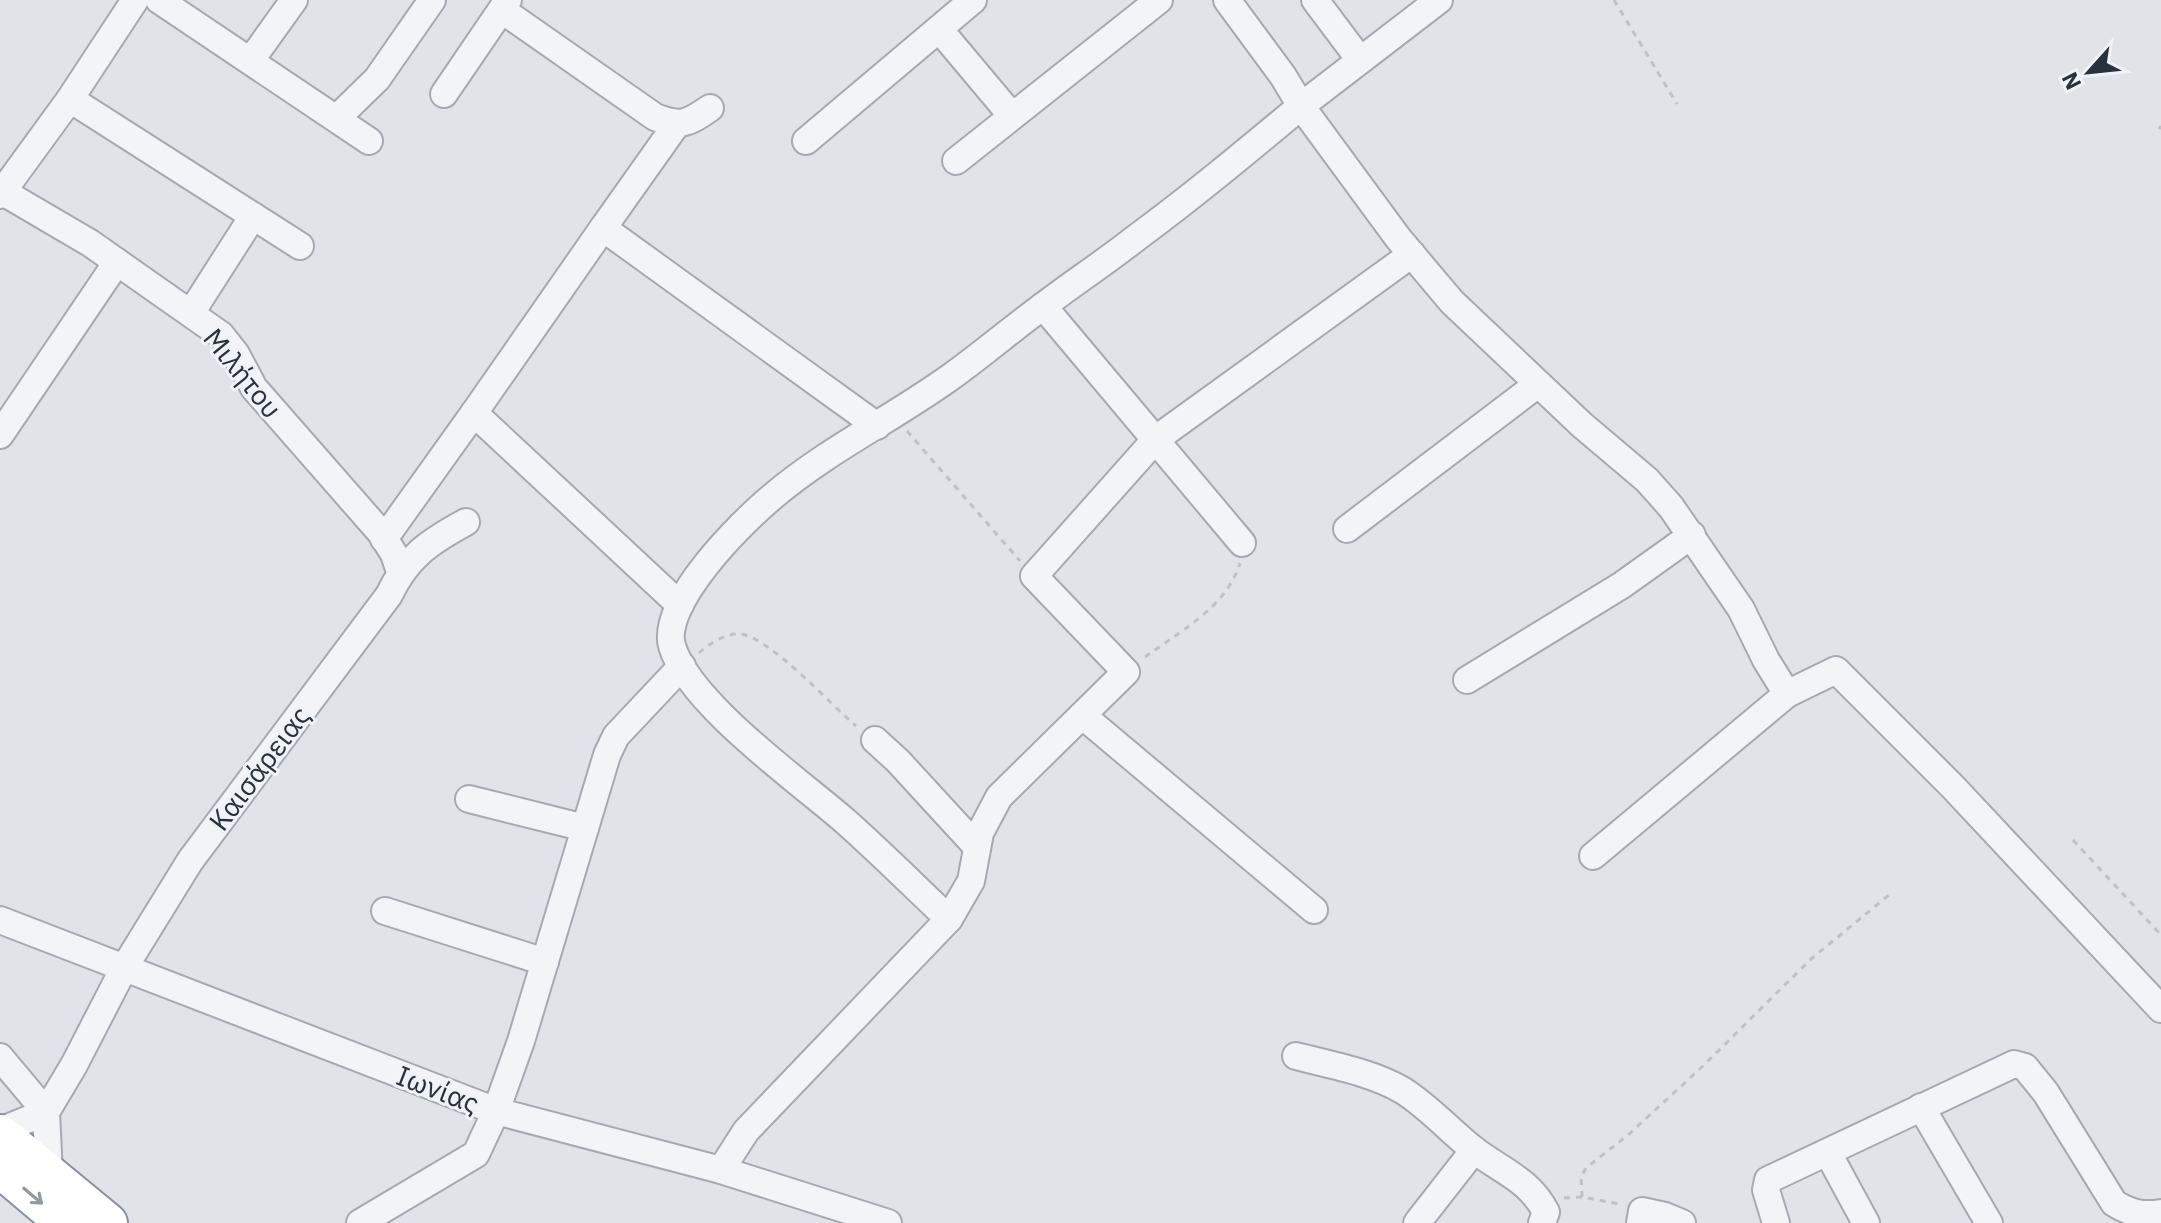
<svg xmlns="http://www.w3.org/2000/svg" width="2161" height="1223" viewBox="0 0 2161 1223" font-family="'IBM Plex Sans',sans-serif">
<rect width="100%" height="100%" fill="#e0e3e8"/>
<g fill="none" stroke-linecap="round" stroke-linejoin="round">
<!-- minor casing -->
<g stroke="#a5aab2" stroke-width="30">
<g id="minor">
<path d="M159,0L369,141"/>
<path d="M1227,0L1283,76L1301,106L1439,0"/>
<path d="M1315,0L1360,60"/>
<path d="M502,10L655,117C681,127 687,124 710,108"/>
<path d="M939,29L1012,116"/>
<path d="M251,60L294,0"/>
<path d="M444,94L508,0"/>
<path d="M70,99L300,246"/>
<path d="M337,118L377,79L432,0"/>
<path d="M806,141L973,0"/>
<path d="M956,161L1159,0"/>
<path d="M3,192L90,243L221,335L236,354L254,388L381,533L394,554L400,572"/>
<path d="M0,195L70,99L135,0"/>
<path d="M603,228L676,125"/>
<path d="M1043,306L1242,543"/>
<path d="M191,313L253,216"/>
<path d="M0,435L117,262"/>
<path d="M1347,529L1538,384"/>
<path d="M384,539L474,413"/>
<path d="M680,605L474,413L603,228L877,426"/>
<path d="M1467,680L1622,585L1692,535"/>
<path d="M1083,716L1314,910"/>
<path d="M875,740L898,761L977,847"/>
<path d="M469,799L585,828"/>
<path d="M1593,856L1787,694"/>
<path d="M385,911L545,962"/>
<path d="M949,919C914,886 881,853 845,821C799,781 689,703 672,646C660,603 741,523 772,497C827,450 894,418 952,376C984,353 1014,327 1046,304C1076,281 1107,261 1136,238C1193,196 1247,151 1301,106L1398,238L1452,302L1582,425L1647,480L1671,507L1741,609L1766,660L1787,694L1836,670L1953,787L2161,1009"/>
<path d="M0,920L496,1111L721,1170L888,1223"/>
<path d="M1296,1056C1330,1065 1371,1072 1402,1090C1428,1106 1449,1130 1473,1149C1501,1171 1529,1179 1546,1212L1542,1223"/>
<path d="M0,1057L46,1112"/>
<path d="M1921,1107L1989,1223"/>
<path d="M0,1131L46,1112"/>
<path d="M1828,1153L1866,1223"/>
<path d="M721,1170L746,1131L949,919L971,881L980,833L999,797L1126,672L1034,576L1156,439L1412,254"/>
<path d="M49,1174L46,1112L74,1065L124,968L190,861L389,595C407,557 429,542 466,522"/>
<path d="M360,1223L476,1154L496,1111L521,1041L607,755L616,736L682,666"/>
<path d="M1417,1223L1474,1150"/>
<path d="M1640,1223L1642,1211L1665,1216L1682,1223"/>
<path d="M1776,1223L1766,1190L1768,1180L2014,1064L2025,1067L2046,1093L2114,1203C2130,1213 2142,1216 2161,1213"/>
</g>
</g>
<!-- highway casing -->
<g stroke="#88909e" stroke-width="42">
<g id="highway">
<path d="M0,1134L108,1223"/>
<path d="M0,1168L65,1223"/>
</g>
</g>
<!-- path -->
<g stroke="#bec1c7" stroke-width="3" stroke-dasharray="6 6" stroke-linecap="butt">
<path d="M1614,0L1677,104"/>
<path d="M2159,129L2161,126"/>
<path d="M907,431L1020,561"/>
<path d="M699,653C709,644 724,634 738,634C766,633 832,706 856,726"/>
<path d="M1145,657C1179,632 1227,607 1240,563"/>
<path d="M2073,840L2161,935"/>
<path d="M1582,1197L1581,1177L1586,1168L1628,1135L1703,1066L1811,959L1889,895"/>
<path d="M1564,1198L1582,1197L1619,1204"/>
</g>
<!-- minor -->
<use href="#minor" stroke="#f2f4f7" stroke-width="26"/>
<!-- highway -->
<use href="#highway" stroke="#fff" stroke-width="38"/>
</g>
<!-- one-way arrows -->
<defs><path id="oneway-shaft" d="M-6 0H5M1.5-3L5.5 0L1.5 3" fill="none" stroke-width="1.6" stroke-linecap="round" stroke-linejoin="round" transform="scale(2)"/></defs>
<use stroke="#94989f" href="#oneway-shaft" transform="translate(33 1196) rotate(40)"/>
<g text-anchor="middle" dominant-baseline="central" stroke-width="6" stroke-linejoin="round" paint-order="stroke">
<!-- street labels -->
<g font-size="28" fill="#29313f" stroke="#eff2f6">
<text transform="translate(243 373) rotate(51)">Μιλήτου</text>
<text transform="translate(259 768) rotate(-53)">Καισάρειας</text>
<text transform="translate(438 1089) rotate(21)">Ιωνίας</text>
</g>
</g>
<!-- north arrow -->
<g transform="translate(2089 72) rotate(243)" stroke="#eff2f6" stroke-width="6" paint-order="stroke">
<path d="M0-6L14 30L0 20L-14 30Z" fill="#29313f"/>
<text y="-12" font-size="22" font-weight="bold" text-anchor="middle" fill="#29313f">N</text>
</g>
</svg>
